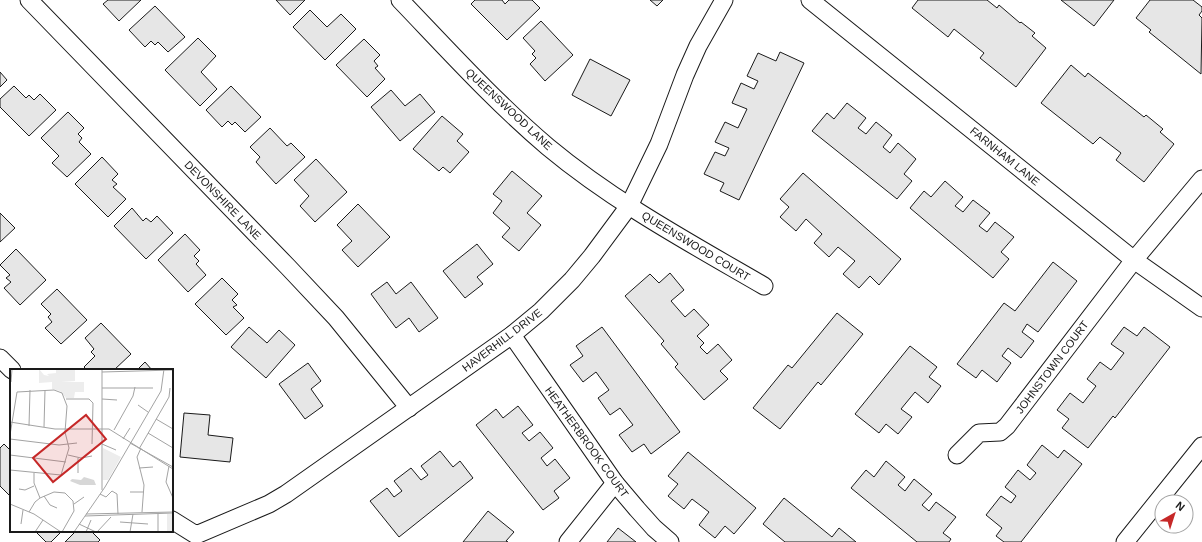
<svg xmlns="http://www.w3.org/2000/svg" width="1202" height="542" viewBox="0 0 1202 542" font-family="Arial,sans-serif">
<rect width="100%" height="100%" fill="#fff"/>
<!-- building -->
<g fill="#e6e6e6" stroke="#1a1a1a">
<path d="M108,0H141L119,21L103,4Z"/>
<path d="M276,0H305L290,15Z"/>
<path d="M475,0H502L505,4L509,0H532L540,8L507,40L471,4Z"/>
<path d="M650,0H663L657,6Z"/>
<path d="M918,0H987L997,8L999,5L1020,23L1021,22L1035,33L1032,36L1046,48L1016,87L980,58L984,53L954,29L948,37L912,8Z"/>
<path d="M1061,0H1114L1094,26Z"/>
<path d="M1150,0H1193L1202,7V11L1199,15L1202,18L1201,74L1149,32L1151,30L1136,18Z"/>
<path d="M155,6L185,37L168,52L158,42L155,45L151,41L145,47L129,30Z"/>
<path d="M310,10L327,27L341,14L356,29L325,60L293,27Z"/>
<path d="M541,21L573,55L545,81L530,64L536,58L532,54L535,51L523,38Z"/>
<path d="M198,38L216,56L201,72L217,89L200,106L165,70Z"/>
<path d="M364,39L380,55L374,61L378,66L375,68L385,79L367,97L336,65Z"/>
<path d="M780,52L804,63L739,200L720,191L724,183L704,174L715,152L725,156L729,148L715,142L725,122L738,128L747,109L732,103L741,83L754,89L758,81L747,76L758,53L776,61Z"/>
<path d="M590,59L630,80L611,116L572,95Z"/>
<path d="M1071,65L1085,77L1088,73L1144,117L1146,115L1163,129L1160,132L1174,144L1144,182L1116,160L1121,153L1100,137L1093,144L1041,103Z"/>
<path d="M0,72L7,80L0,87Z"/>
<path d="M14,86L26,98L29,95L34,100L40,94L56,110L29,136L0,107V99Z"/>
<path d="M231,86L261,117L245,132L235,122L232,125L228,121L222,127L206,110Z"/>
<path d="M391,90L405,106L420,94L435,112L400,141L371,107Z"/>
<path d="M847,103L866,118L858,128L866,134L876,122L892,135L883,147L890,153L898,143L916,159L904,174L912,181L897,199L812,131L827,113L834,119Z"/>
<path d="M68,112L84,128L78,134L82,138L79,142L91,154L67,177L52,163L59,156L41,138Z"/>
<path d="M442,116L463,134L457,141L469,152L450,173L443,167L439,171L413,149Z"/>
<path d="M270,128L287,146L291,143L305,157L276,184L256,162L260,157L250,147Z"/>
<path d="M102,157L118,174L112,180L117,184L113,187L126,199L108,217L75,184Z"/>
<path d="M316,159L347,192L315,222L300,206L309,196L294,180Z"/>
<path d="M512,171L542,196L527,213L541,225L519,251L502,237L510,228L493,213L502,201L493,194Z"/>
<path d="M803,173L901,259L879,285L870,276L859,288L843,274L855,261L838,247L829,257L814,243L822,234L806,219L796,231L780,217L789,207L780,199Z"/>
<path d="M945,181L963,197L955,206L963,212L973,200L990,213L979,226L987,232L995,222L1014,237L1001,252L1009,259L993,278L910,208L924,191L931,197Z"/>
<path d="M358,204L390,237L358,267L342,250L352,241L337,225Z"/>
<path d="M132,208L143,221L146,218L151,222L157,216L173,233L146,259L114,226Z"/>
<path d="M0,213L15,228L0,242Z"/>
<path d="M185,234L200,250L194,256L199,261L196,264L206,275L188,292L158,260Z"/>
<path d="M477,244L493,264L477,277L483,284L465,298L443,271Z"/>
<path d="M16,249L46,280L20,305L4,288L11,282L6,278L10,275L0,265Z"/>
<path d="M1053,262L1077,281L1038,332L1027,324L1022,332L1034,341L1021,358L1008,348L1002,356L1011,363L997,382L982,370L976,378L957,364L1004,303L1015,311Z"/>
<path d="M670,273L684,290L671,301L685,317L694,309L709,325L697,336L704,343L700,347L707,354L718,344L732,360L720,371L728,379L704,400L675,367L678,364L661,344L664,341L625,296L650,274L659,283Z"/>
<path d="M222,278L238,294L232,300L237,305L233,307L244,318L226,335L195,304Z"/>
<path d="M387,282L396,294L411,282L438,318L419,332L409,318L396,328L371,294Z"/>
<path d="M57,289L87,320L61,344L45,328L52,322L48,317L51,314L41,304Z"/>
<path d="M837,313L863,334L821,385L818,382L780,429L753,408L788,365L792,368Z"/>
<path d="M101,323L131,354L114,370H87L84,367L95,356L91,352L94,349L85,338Z"/>
<path d="M249,327L267,343L279,330L295,345L266,378L231,347Z"/>
<path d="M602,327L680,432L651,454L644,444L632,452L619,435L633,425L620,408L610,415L598,398L609,390L596,372L583,382L570,365L583,356L576,346Z"/>
<path d="M1124,327L1137,336L1144,327L1170,347L1115,418L1113,416L1088,448L1062,428L1069,419L1057,410L1070,393L1083,403L1096,386L1087,379L1100,362L1111,370L1124,353L1111,344Z"/>
<path d="M910,346L937,367L929,377L941,386L928,403L915,392L901,409L912,417L898,434L886,424L879,433L855,414Z"/>
<path d="M145,362L152,370H137Z"/>
<path d="M308,363L321,381L311,389L323,406L305,419L279,384Z"/>
<path d="M518,406L533,425L522,433L529,441L540,432L553,448L541,458L547,466L555,459L570,478L554,491L559,498L543,510L476,425L496,409L503,418Z"/>
<path d="M184,413L210,415L208,435L233,438L230,462L180,457Z"/>
<path d="M4,444L11,451V497L0,486V448Z"/>
<path d="M1042,445L1058,458L1064,450L1082,464L1021,542H1004L996,536L1002,528L986,515L1001,496L1011,503L1016,496L1005,487L1018,470L1030,480L1036,473L1027,465Z"/>
<path d="M440,451L453,467L460,461L473,478L399,537L370,501L387,488L394,497L402,491L394,481L411,468L421,480L428,475L421,466Z"/>
<path d="M688,452L756,508L734,534L725,526L715,538L699,525L709,512L692,499L684,509L668,496L678,484L668,476Z"/>
<path d="M886,461L905,477L898,485L905,491L914,479L932,494L922,505L929,511L936,502L956,517L943,533L951,539L949,542H917L851,488L866,470L874,477Z"/>
<path d="M784,498L832,537L839,528L856,542H785L763,524Z"/>
<path d="M488,511L514,532L506,541L508,542H463Z"/>
<path d="M618,528L636,542H607Z"/>
<path d="M35,531H62L51,542H46Z"/>
<path d="M76,531H91L100,540L98,542H65Z"/>
</g>
<g fill="none" stroke-linecap="round" stroke-linejoin="round">
<!-- street casing -->
<g stroke="#1a1a1a" stroke-width="19">
<g id="street">
<path d="M29,0L288,267L336,318L409,408"/>
<path d="M400,0C448,50 495,102 548,147C614,202 690,243 764,286"/>
<path d="M810,0L1134,260L1202,308"/>
<path d="M512,335L615,483L637,509L654,528L670,542"/>
<path d="M0,358L12,370"/>
<path d="M957,455L979,433L1000,432L1007,426L1134,260L1202,179"/>
<path d="M172,520L196,535L269,504L286,494L512,335L541,311L572,280L592,256L629,206L659,144L685,75L698,46L724,0"/>
<path d="M568,542L615,483"/>
<path d="M1125,542L1202,446"/>
</g>
</g>
<!-- street -->
<use href="#street" stroke="#fff" stroke-width="17"/>
</g>
<g text-anchor="middle" dominant-baseline="central" stroke-width="3" stroke-linejoin="round" paint-order="stroke">
<!-- street labels -->
<g font-size="11" fill="#1a1a1a" stroke="#fff">
<text transform="translate(509 109) rotate(43)">QUEENSWOOD LANE</text>
<text transform="translate(1005 156) rotate(39)">FARNHAM LANE</text>
<text transform="translate(223 200) rotate(46)">DEVONSHIRE LANE</text>
<text transform="translate(696 246) rotate(31)">QUEENSWOOD COURT</text>
<text transform="translate(502 340) rotate(-37)">HAVERHILL DRIVE</text>
<text transform="translate(1052 367) rotate(-53)">JOHNSTOWN COURT</text>
<text transform="translate(587 442) rotate(54)">HEATHERBROOK COURT</text>
</g>
</g>
<!-- overview -->
<g transform="translate(10 369)">
<rect width="163" height="163" fill="#fff"/>
<path d="M29,0L34,6L39,7L37,5L46,4V1L39,0H65V12L51,13H74V23H65L64,29H56L50,22L42,20V13L29,14ZM93,79L111,88L98,111H93ZM157,145H163V163H157Z" fill="#ededed"/>
<path d="M74,108L84,111L86,116H70L60,112L62,110L71,111Z" fill="#d7d7d7"/>
<path fill="none" stroke="#a3a3a3" stroke-width="1" d="M92,3L163,1M1,13L2,0M92,19H143M56,30H79L83,34L82,75M92,30L107,31M128,36L138,43M146,50L163,60M0,53L45,60H99L163,100M19,57L20,21M34,58L35,21M104,61L123,27L125,18M138,64L163,79M0,66L7,23L44,21L52,24L57,37L55,63L59,79L51,106L0,101M0,70L49,76L67,74M113,70L120,59M120,74L163,98M92,75L106,81M131,79L127,88L134,116L132,143M129,80L159,28L160,19M0,86L56,93M58,86L71,89L82,87M68,89V104M159,97L156,113L163,129M129,99L143,98M24,104V114L30,129M9,120L15,121L24,117M92,121V0M120,123H134M90,125L96,128L102,122L107,125L108,145M34,127L40,136L47,139M0,135L24,145L51,163M64,135L74,128M19,143L25,133L30,129L44,123L55,124L63,132L64,142L52,163M148,144V163M76,145L163,143M75,147L163,144M110,153L138,155M11,155L13,141M69,155L86,163M25,163L33,151M64,163L95,118L151,22L154,0M76,163L81,151M87,163L101,148M120,163L123,145"/>
<path fill="#c62828" fill-opacity="0.15" stroke="#c62828" stroke-width="2" d="M76,46L96,70L43,113L23,89Z"/>
<rect width="163" height="163" fill="none" stroke="#1a1a1a" stroke-width="2"/>
</g>
<!-- north arrow -->
<g transform="translate(1174 514) rotate(39)"><circle r="19" fill="#ffffff" stroke="#a3a3a3"/>
<path d="M0-3L7 15L0 10L-7 15Z" fill="#c62828"/>
<text y="-6" font-size="11" font-weight="bold" text-anchor="middle" fill="#1a1a1a">N</text>
</g>
</svg>
